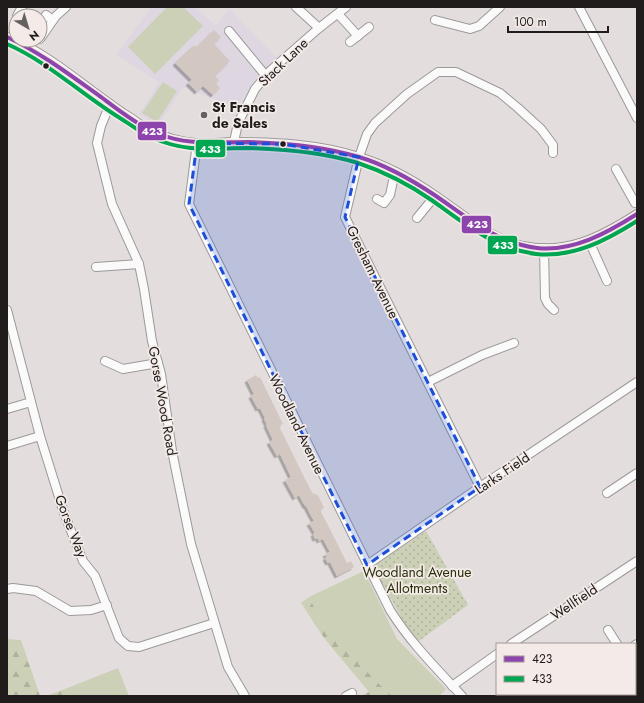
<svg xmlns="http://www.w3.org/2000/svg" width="644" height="703" viewBox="0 0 644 703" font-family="Jost,sans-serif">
<defs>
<pattern id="forest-firs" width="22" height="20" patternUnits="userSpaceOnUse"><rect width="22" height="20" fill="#ccd0b6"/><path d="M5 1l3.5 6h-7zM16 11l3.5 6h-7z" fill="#afb29c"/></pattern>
<pattern id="garden-dots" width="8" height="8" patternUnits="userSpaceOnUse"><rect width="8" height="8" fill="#ccd0b6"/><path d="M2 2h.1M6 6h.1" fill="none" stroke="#afb29c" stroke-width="1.8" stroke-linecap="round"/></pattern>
<filter id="shadow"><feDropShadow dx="-2.5" dy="2.5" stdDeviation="0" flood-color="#0004"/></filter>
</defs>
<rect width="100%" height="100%" fill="#e3dedd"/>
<!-- education -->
<path fill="#ded7e2" d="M151,7H196L216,26L229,9L277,58L253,82L238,108L183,87L158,127L139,114L159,82L116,55Z"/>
<!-- green -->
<g fill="#ccd0b6">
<path d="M167,7H183L203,26L155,74L128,47Z"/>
<path d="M163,82L177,91L157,122L142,113Z"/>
<path d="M364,571L397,639L446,689L439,696H392L379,685L324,627L309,597Z"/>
<path d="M118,668L129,696H68L65,689Z"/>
</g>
<!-- forest -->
<g fill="url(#forest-firs)">
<path d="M309,597L324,627L377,682L392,696H360L369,692L324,638L301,603Z"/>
<path d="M7,639L21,640L40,696H7Z"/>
<path d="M65,689L68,696H46Z"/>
</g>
<!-- garden -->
<path fill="url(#garden-dots)" d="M426,531L468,605L419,641L405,624L374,568L377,564Z"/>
<!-- building -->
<g fill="#d2c8c1" filter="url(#shadow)">
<path d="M214,30L221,37L214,44L230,61L215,76L219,80L216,84L220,88L213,95L203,86L197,92L188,83L192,80L175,63L194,45L197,47Z"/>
<path d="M256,375L258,378L260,377L283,424L279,426L305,479L313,494L315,493L316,495H318L324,508L320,510L335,539L347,563L351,561L354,567L337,576L330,562L328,563L325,558L327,557L325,554L330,552L323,539L319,541L318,538L315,539L313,534L315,533L309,523L314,521L306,506H305L299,495L295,498L285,480L291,477L280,454L277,456L269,442L273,440L266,425L267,424L264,419L265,418L260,408L258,409L251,396L254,394L247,380Z"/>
</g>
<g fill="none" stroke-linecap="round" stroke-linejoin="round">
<!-- minor casing -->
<g stroke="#9c9998" stroke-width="10">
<g id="minor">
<path d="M296,7L319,28"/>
<path d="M579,7L637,118"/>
<path d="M338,14L358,36"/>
<path d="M17,16L22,7"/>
<path d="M435,20L470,29L479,26L500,7"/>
<path d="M40,24L46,15L53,20"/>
<path d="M229,31L266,76"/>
<path d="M7,37C51,55 84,87 123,113C132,118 140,125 149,130C164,137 180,142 196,143C209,144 222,142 234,142C276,142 319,144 359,157C386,165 413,180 436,196C464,215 488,238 523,246C567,255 601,237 637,214"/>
<path d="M40,39L56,16L66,7"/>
<path d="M350,42L369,27"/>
<path d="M110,104L101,126L97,143L112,204L139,264L144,289L152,341L161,374L172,451L191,544L228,667L245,696"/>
<path d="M234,142L238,123L255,89L270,71L319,28L346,7"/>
<path d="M197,143L189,204L390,610C410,642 436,668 462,696"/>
<path d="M616,169L635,203"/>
<path d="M377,199L384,203L390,195L393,181L396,173"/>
<path d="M417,218L435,196"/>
<path d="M589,241L607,281"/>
<path d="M544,248L545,298L548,304L554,310"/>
<path d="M96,267L139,264"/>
<path d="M7,310L40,436L64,513L83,561L95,576L119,638L128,646L139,647L214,623"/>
<path d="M105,361L123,369L158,363"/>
<path d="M428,382L482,355L514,343"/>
<path d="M7,409L31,402"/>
<path d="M7,446L40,436"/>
<path d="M480,487L345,217L359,157L367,134L375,123L407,94L438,72H456L500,93L518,108L541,129L553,145V153"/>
<path d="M607,493L637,473"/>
<path d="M367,565L480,487L637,382"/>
<path d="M7,589L13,588L36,591L70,611L91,610L107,605"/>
<path d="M608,630L617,644"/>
<path d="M511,644L637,561"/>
<path d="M635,645L637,644"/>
<path d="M452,686L497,654"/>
<path d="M346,696L352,693"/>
<path d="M559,696L562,694"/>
</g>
</g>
<!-- minor -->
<use href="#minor" stroke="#fbfafa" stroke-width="8"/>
<!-- bus-1 casing -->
<g stroke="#f4eae7" stroke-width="7">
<path id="bus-1" d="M7,37C41,53 70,75 101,97C117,109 137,125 156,133C188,146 215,142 249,142C286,143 323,146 359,157C386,165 412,180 436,196C468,218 497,243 537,248C573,252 607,233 637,214"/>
</g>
<!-- bus-2 casing -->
<g stroke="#f4eae7" stroke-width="7">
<path id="bus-2" d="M7,44C50,63 83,96 123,120C133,126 142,134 153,138C187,153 213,148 248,148C286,149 323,152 358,163C385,172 410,185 433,201C465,224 495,249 536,254C573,258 607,240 637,221"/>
</g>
<!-- bus-1 -->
<use href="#bus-1" stroke="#8e44ad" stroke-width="4"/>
<!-- bus-2 -->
<use href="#bus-2" stroke="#00a651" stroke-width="4"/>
</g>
<!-- marked area -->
<path fill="#1d4ed8" fill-opacity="0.2" stroke="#1d4ed8" stroke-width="3" stroke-dasharray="8 5" stroke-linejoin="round" d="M197,143L283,144L359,157L345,217L480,487L367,565L189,204Z"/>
<!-- markers -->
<g fill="#1f1c1b" stroke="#f4eae7" stroke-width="1.5">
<circle cx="46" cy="66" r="3.5"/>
<circle cx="283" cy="144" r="3.5"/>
</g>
<circle fill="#64605f" stroke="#f4eae7" stroke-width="1.5" cx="204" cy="115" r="4"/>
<g text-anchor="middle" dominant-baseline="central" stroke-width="3.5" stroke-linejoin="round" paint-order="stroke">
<!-- street labels -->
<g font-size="14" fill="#1f1c1b" stroke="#f4eae7">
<text transform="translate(283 62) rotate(-44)">Stack Lane</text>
<text transform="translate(373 272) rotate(64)">Gresham Avenue</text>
<text transform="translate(163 401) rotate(80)">Gorse Wood Road</text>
<text transform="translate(297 424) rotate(64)">Woodland Avenue</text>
<text transform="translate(502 473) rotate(-34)">Larks Field</text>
<text transform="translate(71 526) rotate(69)">Gorse Way</text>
<text transform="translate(574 602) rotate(-34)">Wellfield</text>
</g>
<!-- poi labels -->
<g font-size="14" font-weight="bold" fill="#1f1c1b" stroke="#f4eae7" text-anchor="start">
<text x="212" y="107">St Francis<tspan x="212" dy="16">de Sales</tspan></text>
</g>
<!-- park labels -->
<g font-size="14" fill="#292f09" stroke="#f4eae7">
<text x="417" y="572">Woodland Avenue<tspan x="417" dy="16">Allotments</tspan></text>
</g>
</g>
<g stroke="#f4eae7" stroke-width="1.5">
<rect x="137" y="121" width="30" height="20" rx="4" fill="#8e44ad"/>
<rect x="195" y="139" width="31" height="19" rx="4" fill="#00a651"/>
<rect x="461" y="215" width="31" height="19" rx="4" fill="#8e44ad"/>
<rect x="487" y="235" width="31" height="20" rx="4" fill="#00a651"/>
</g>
<g font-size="11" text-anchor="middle" font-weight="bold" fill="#fff">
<text x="152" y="135">423</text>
<text x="210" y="153">433</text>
<text x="477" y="228">423</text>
<text x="503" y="249">433</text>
</g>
<!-- border -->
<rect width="644" height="703" fill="none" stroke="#1f1c1b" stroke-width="16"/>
<!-- legend -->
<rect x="496" y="643" width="140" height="52" fill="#f4eae7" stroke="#9f9895"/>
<rect x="504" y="656" width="20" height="6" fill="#8e44ad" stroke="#9f9895"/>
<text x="532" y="663" font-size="12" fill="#1f1c1b">423</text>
<rect x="504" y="676" width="20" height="6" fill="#00a651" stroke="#9f9895"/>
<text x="532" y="683" font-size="12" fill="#1f1c1b">433</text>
<!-- north arrow -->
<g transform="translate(28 28) rotate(142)"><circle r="19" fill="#f4eae7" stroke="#9f9895"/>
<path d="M0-3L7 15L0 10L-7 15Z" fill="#64605f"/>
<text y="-6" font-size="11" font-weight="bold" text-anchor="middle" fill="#1f1c1b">N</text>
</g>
<!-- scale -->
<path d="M508 26v6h100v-6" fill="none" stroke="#1f1c1b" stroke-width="2"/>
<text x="514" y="26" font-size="12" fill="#1f1c1b" stroke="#f4eae7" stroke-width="3" paint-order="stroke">100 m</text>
</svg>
